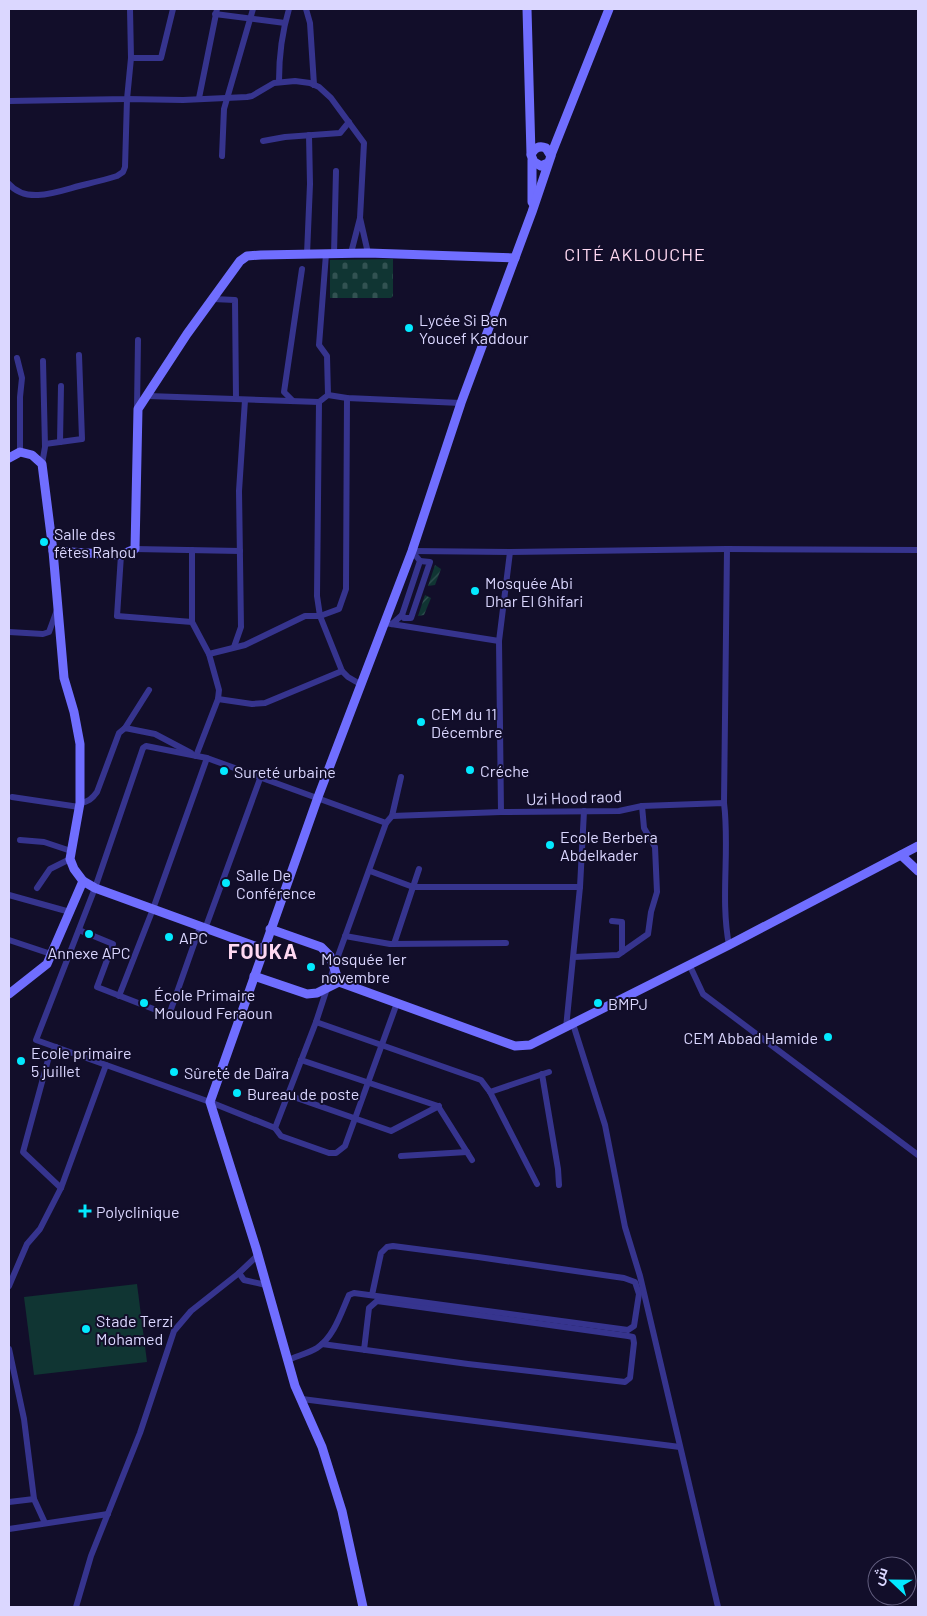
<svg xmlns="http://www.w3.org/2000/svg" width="927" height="1616" viewBox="0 0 927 1616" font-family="Barlow,Cairo,sans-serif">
<defs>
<pattern id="cemetery-stones" width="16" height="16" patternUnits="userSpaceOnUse" patternTransform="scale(1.25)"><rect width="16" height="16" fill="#103533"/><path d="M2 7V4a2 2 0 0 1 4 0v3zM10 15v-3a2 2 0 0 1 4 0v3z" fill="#325252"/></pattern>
<pattern id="garden-furrows" width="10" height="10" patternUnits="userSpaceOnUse" patternTransform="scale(1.25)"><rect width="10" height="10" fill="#103533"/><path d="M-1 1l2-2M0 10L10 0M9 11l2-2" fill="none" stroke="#325252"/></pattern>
</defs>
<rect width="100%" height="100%" fill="#120e2a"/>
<!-- grass -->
<path fill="#103533" d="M137,1284L147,1362L34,1375L24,1297Z"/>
<!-- cemetery -->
<path fill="url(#cemetery-stones)" d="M393,259V296L391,298H330V260Z"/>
<!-- garden -->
<g fill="url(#garden-furrows)">
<path d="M435,565L441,569L435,585L428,586Z"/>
<path d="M425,595L431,598L424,615L418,616Z"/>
</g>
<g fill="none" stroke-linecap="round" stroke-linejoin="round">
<!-- street -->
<g stroke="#36348e" stroke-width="6">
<path d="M306,9L310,23L314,85"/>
<path d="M215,14L285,23"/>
<path d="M131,58H161L173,9"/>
<path d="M279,81C279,57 282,32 289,9"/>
<path d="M199,98L217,9"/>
<path d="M9,101L127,99L131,58L130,9"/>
<path d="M263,141L285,137L340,133L349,122"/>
<path d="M222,156L224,109L253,9"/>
<path d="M9,184C26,204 57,192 79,186C91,183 104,180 117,176L123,172L125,167L127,99L183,100L247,97L252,96L274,83L295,81L310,83L319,87L331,98L364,143L360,218"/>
<path d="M351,253L360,218L368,253"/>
<path d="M307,254L310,184L309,135"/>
<path d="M326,254L319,345L327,356L328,395"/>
<path d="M334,254L336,171"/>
<path d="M213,299L235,300L236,399"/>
<path d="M138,340L137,408L138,409"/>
<path d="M17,358L22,378L20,397V452"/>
<path d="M148,396L319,402L328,395L347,398L461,403"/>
<path d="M293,401L284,392L302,269"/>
<path d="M319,402L317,596L320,616L342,671L348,677L360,684"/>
<path d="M60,442L61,386"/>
<path d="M45,444L82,439L79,355"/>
<path d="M42,464L45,447L43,361"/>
<path d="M135,549L240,551"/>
<path d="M412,551L510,552L727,549L918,550"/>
<path d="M121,555L117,616L192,622L209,654L245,645L305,616H320L339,609L346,589L347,398"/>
<path d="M402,615L404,618H411L430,562L420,561"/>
<path d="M192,622V550"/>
<path d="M385,623L499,641"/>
<path d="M392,624L402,615L420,561L412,551"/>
<path d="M9,632L43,634L49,632L57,610"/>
<path d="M234,647L241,627L239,491L245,400"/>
<path d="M218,699L252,704L265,703L342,671"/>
<path d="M125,728L149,690"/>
<path d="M196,756L218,699L219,690L209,654"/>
<path d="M12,797L79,807"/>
<path d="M80,803C88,802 92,799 97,792L119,733L125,728L155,734L191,753"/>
<path d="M724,803L727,549"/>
<path d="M501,812L499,641L510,552"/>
<path d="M392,816L401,777"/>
<path d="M20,840L44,842L71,851"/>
<path d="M370,871L413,887H580"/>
<path d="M37,888L50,869L70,859"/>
<path d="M9,895L70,912"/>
<path d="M612,921L622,922V952"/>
<path d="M205,929L261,776"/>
<path d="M79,930L113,944L97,987L169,1015L200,927"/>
<path d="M345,936L390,944L506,943"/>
<path d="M9,940L51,954"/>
<path d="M394,944L419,869"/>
<path d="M574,957L618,955L648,934L651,912L657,892L655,847L644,828L642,806"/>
<path d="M689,964L703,994L918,1155"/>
<path d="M119,996L153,909L207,758"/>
<path d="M397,1003L345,1146L336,1153H329L281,1136L275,1128L210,1102L36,1040L95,888L143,748L146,746L207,758L386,823L392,816L501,812L619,811L642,806L724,803C730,850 720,898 729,945"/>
<path d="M316,1022L481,1080L490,1092L549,1072"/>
<path d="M573,1024L605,1125L625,1227L640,1276L718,1607"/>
<path d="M566,1028L580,887L584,811"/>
<path d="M56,1047L48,1060L23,1152L61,1188"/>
<path d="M301,1060L438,1106L472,1160"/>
<path d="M542,1074L558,1169L559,1185"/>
<path d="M490,1092L537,1184"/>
<path d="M288,1095L391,1131L439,1106"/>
<path d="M275,1128L316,1022L334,967L386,823"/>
<path d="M401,1156L467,1152"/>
<path d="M258,1255L239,1273L244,1280L266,1285"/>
<path d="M9,1286L27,1244L40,1229L61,1188L106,1065"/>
<path d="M322,1344L468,1364L625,1382L630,1378L634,1343L633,1337L628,1336L377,1301L369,1308L364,1350"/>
<path d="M9,1349L24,1419L34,1499L45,1523"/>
<path d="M288,1360C297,1356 309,1353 317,1348C334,1337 341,1313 349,1295L354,1293L628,1330L634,1326L639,1294L635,1282L624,1278L478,1257L393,1246L387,1247L381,1253L372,1295"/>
<path d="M302,1399L680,1447"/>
<path d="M9,1502L34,1499"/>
<path d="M9,1529L108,1514"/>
<path d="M76,1607L91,1556L140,1433L174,1331L191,1311L239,1273"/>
</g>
<!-- secondary -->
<g stroke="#706eff" stroke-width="9">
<path d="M527,9L531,154"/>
<path d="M551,155L609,9"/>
<path d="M532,160V202"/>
<path d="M9,458L20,452L32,455L42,464L53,551L64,678L74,712L80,744V803L70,859L74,869L83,881L95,888L263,949"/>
<path d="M53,551L121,555L135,549L138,409L187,334L240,261L247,256L261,255L368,253L515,258"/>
<path d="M901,855L918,871"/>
<path d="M270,929L321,947L330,956L339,982"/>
<path d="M254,976L307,994L317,993L339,982L515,1046L530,1045L729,945L918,846"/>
<path d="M9,994L47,964L83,881"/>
<path d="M363,1607L342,1511L322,1447L295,1386L256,1248L210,1102L318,797L412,551L461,403L532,212L551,156L546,148C539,145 534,148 531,155L534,162L541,166L548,163"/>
</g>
</g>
<!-- markers -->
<g fill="#03e9ff" stroke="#120e2a" stroke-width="2">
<circle cx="409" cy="328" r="5"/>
<circle cx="44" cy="542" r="5"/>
<circle cx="475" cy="591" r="5"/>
<circle cx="421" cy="722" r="5"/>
<circle cx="470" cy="770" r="5"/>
<circle cx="224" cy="771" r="5"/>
<circle cx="550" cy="845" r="5"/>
<circle cx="226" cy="883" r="5"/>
<circle cx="89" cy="934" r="5"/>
<circle cx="169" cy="937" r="5"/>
<circle cx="311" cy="967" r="5"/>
<circle cx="144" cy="1003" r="5"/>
<circle cx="598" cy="1003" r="5"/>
<circle cx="828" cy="1037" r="5"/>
<circle cx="21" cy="1061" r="5"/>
<circle cx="174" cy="1072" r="5"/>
<circle cx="237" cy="1093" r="5"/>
<path d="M82.5 1203.5h5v5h5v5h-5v5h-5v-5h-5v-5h5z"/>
<circle cx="86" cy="1329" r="5"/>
</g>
<g text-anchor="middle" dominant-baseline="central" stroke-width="4" stroke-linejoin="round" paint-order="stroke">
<!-- poi labels -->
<g font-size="16" fill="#dbd7ff" stroke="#120e2a" text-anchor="start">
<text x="419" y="319">Lycée Si Ben<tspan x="419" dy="18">Youcef Kaddour</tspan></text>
<text x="54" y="533">Salle des<tspan x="54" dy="18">fêtes Rahou</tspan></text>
<text x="485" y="582">Mosquée Abi<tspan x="485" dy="18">Dhar El Ghifari</tspan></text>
<text x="431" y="713">CEM du 11<tspan x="431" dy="18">Décembre</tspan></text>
<text x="480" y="770">Créche</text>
<text x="234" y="771">Sureté urbaine</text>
<text x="560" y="836">Ecole Berbera<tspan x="560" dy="18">Abdelkader</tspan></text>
<text x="236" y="874">Salle De<tspan x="236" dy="18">Conférence</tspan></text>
<text x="179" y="937">APC</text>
<text x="89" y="952" text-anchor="middle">Annexe APC</text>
<text x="321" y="958">Mosquée 1er<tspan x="321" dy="18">novembre</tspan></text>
<text x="154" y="994">École Primaire<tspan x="154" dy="18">Mouloud Feraoun</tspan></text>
<text x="608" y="1003">BMPJ</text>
<text x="818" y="1037" text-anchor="end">CEM Abbad Hamide</text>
<text x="31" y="1052">Ecole primaire<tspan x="31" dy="18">5 juillet</tspan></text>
<text x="184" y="1072">Sûreté de Daïra</text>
<text x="247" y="1093">Bureau de poste</text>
<text x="96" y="1211">Polyclinique</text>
<text x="96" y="1320">Stade Terzi<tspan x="96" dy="18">Mohamed</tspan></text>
</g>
<!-- street labels -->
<g font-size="16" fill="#dbd7ff" stroke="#120e2a">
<text transform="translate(574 797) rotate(-2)">Uzi Hood raod</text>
</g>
<!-- neighbourhood labels -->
<g font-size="18" letter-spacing="1" fill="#ffd9f2" stroke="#120e2a">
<text x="635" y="254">CITÉ AKLOUCHE</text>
</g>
<!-- district labels -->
<g font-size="21" font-weight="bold" letter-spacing="1" fill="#ffd9f2" stroke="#120e2a">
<text x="263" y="950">FOUKA</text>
</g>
</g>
<!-- border -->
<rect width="927" height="1616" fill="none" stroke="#dbd7ff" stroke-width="20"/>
<!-- north arrow -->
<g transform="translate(892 1581) rotate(292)"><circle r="24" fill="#120e2a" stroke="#625e7f"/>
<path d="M0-4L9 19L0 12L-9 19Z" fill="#03e9ff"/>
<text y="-8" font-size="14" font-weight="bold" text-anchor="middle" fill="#dbd7ff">ش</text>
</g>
</svg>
